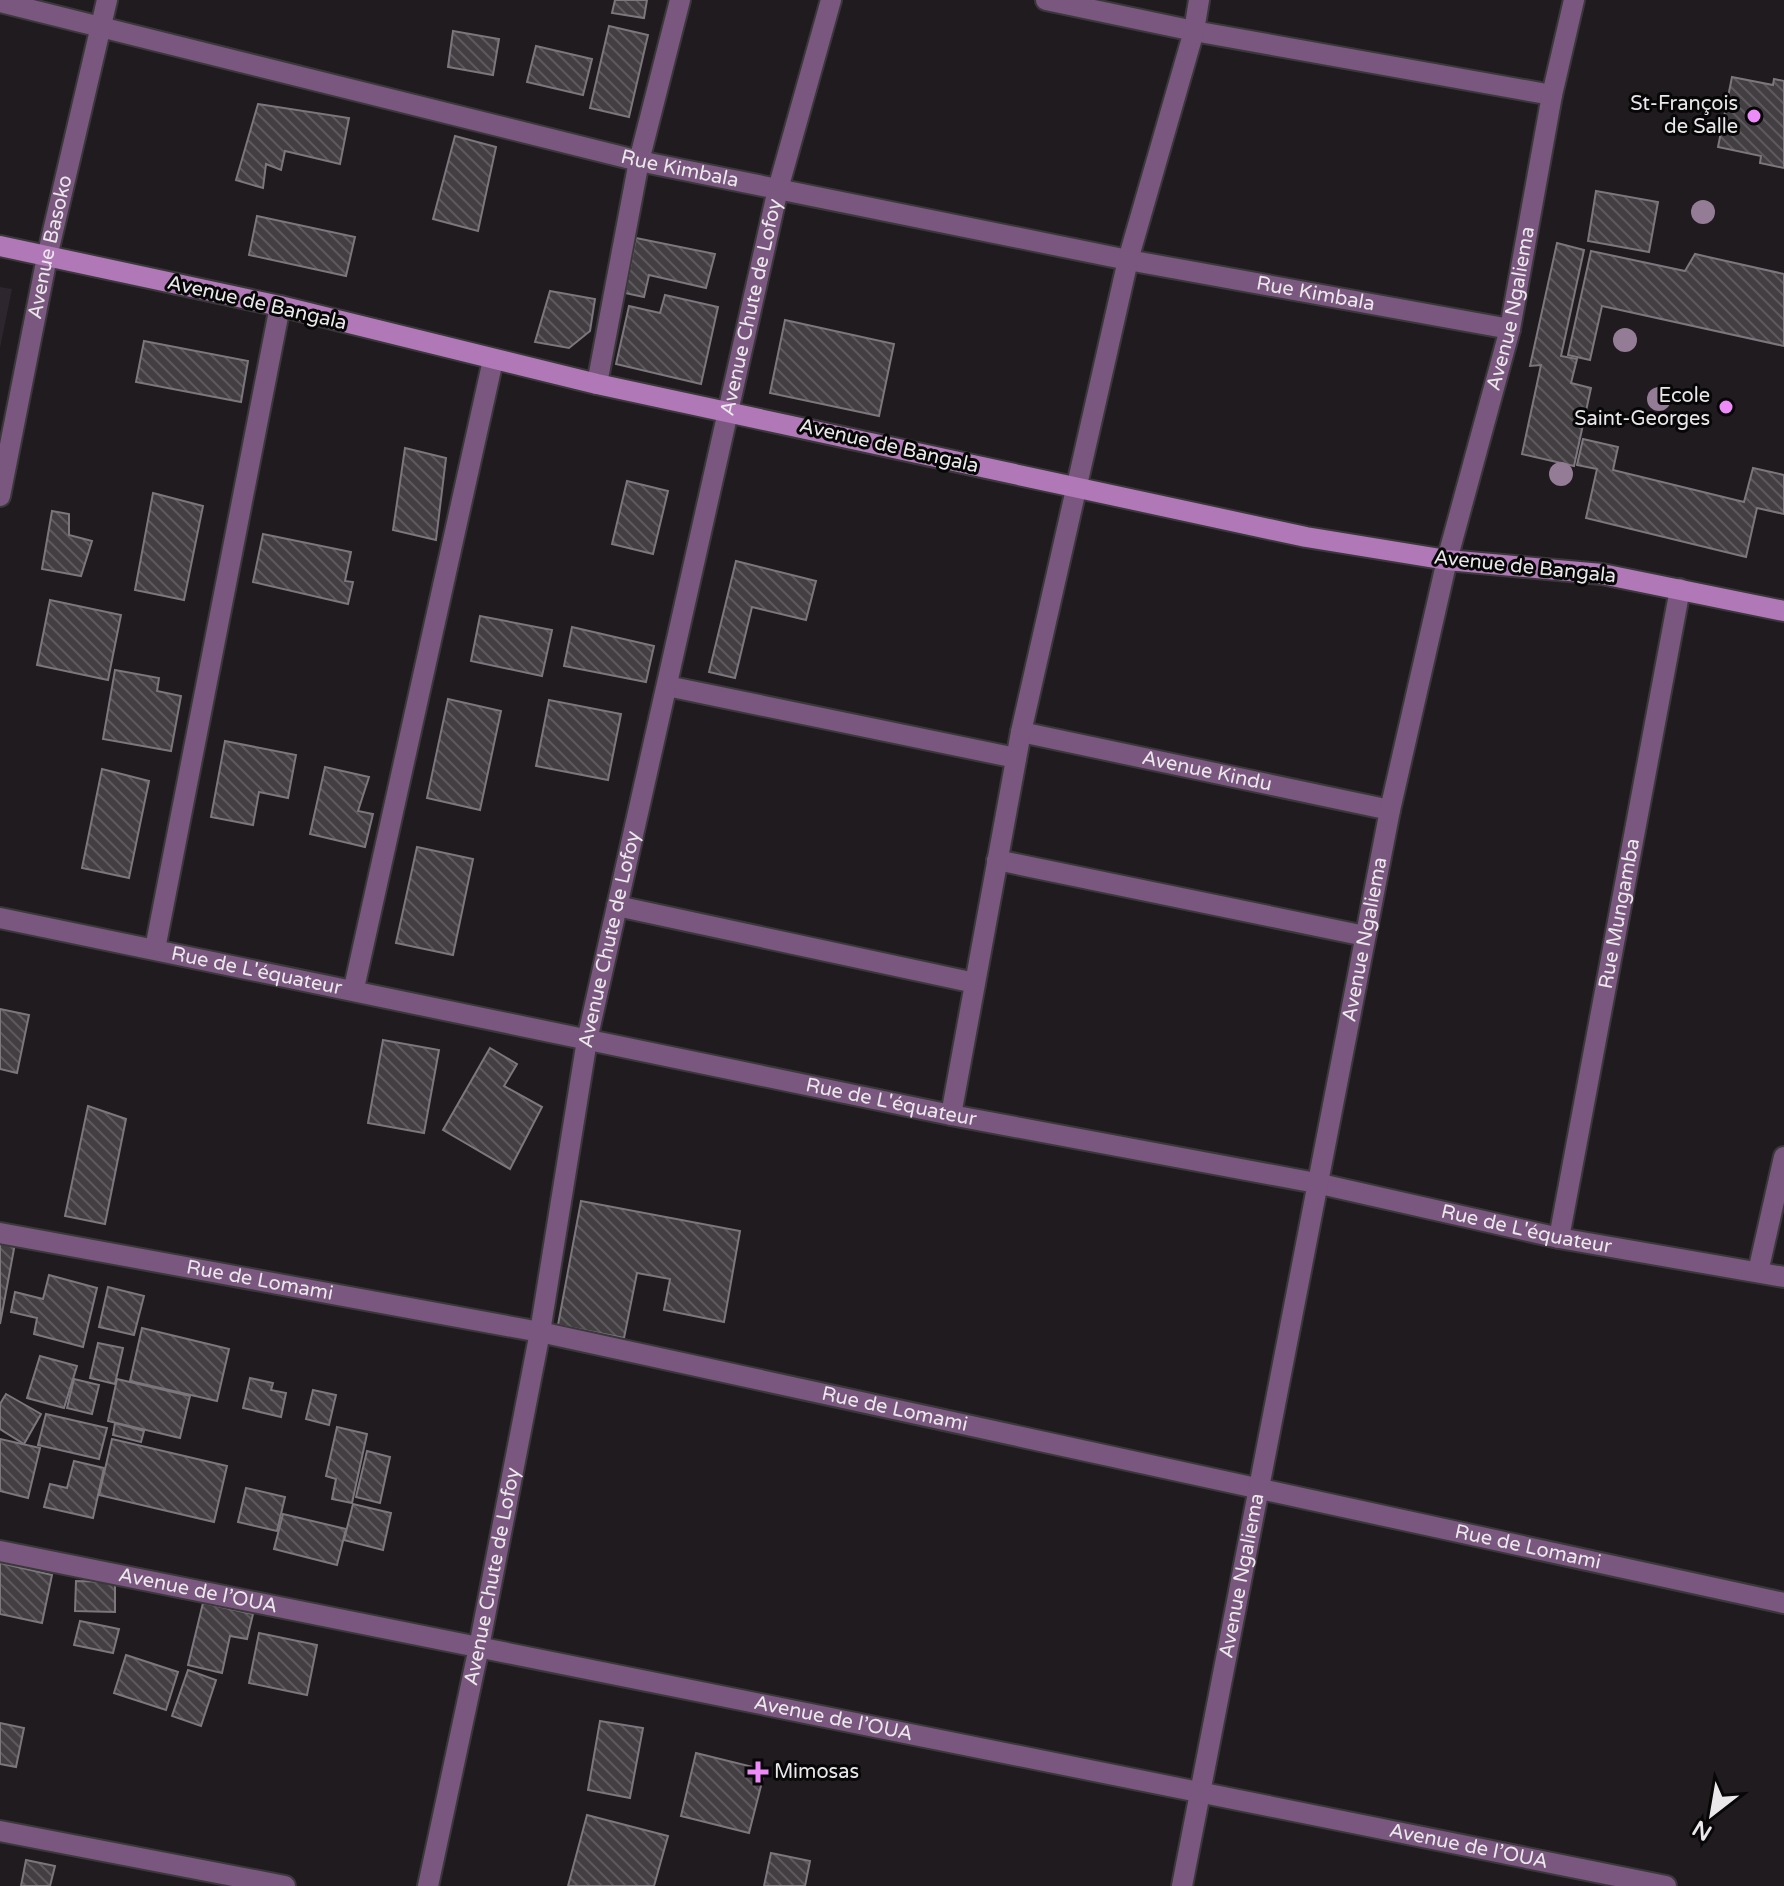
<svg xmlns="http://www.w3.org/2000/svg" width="1784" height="1886" viewBox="0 0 1784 1886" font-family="'Varela Round',sans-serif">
<defs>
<pattern id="building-back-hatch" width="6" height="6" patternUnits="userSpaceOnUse" patternTransform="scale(2)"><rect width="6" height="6" fill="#423e42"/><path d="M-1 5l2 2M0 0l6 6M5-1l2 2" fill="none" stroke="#5d5a5d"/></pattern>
</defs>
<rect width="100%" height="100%" fill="#1f1b1f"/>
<!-- built -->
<path fill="#2d262e" d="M0,287L12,289L0,348Z"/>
<!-- building -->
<g fill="url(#building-back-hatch)" stroke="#7b777c" stroke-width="2">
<path d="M615,0H647L644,18L612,13Z"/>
<path d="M609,26L648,35L629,117L590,108Z"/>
<path d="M453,31L499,39L493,75L448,67Z"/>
<path d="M536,46L592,59L583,95L527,82Z"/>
<path d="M1732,77L1773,85L1774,79L1784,81V168L1760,163L1761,156L1718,147Z"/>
<path d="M258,104L349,118L340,164L285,151L281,170L266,164L263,188L236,180Z"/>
<path d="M455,136L496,147L478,231L433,219Z"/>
<path d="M1596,191L1658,202L1649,252L1588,241Z"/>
<path d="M257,216L355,237L346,276L249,255Z"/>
<path d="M636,238L715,254L706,288L649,275L644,297L625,293Z"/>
<path d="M1557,243L1584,250L1561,356L1577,359L1571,383L1591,388L1574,466L1522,454L1541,365L1530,366Z"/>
<path d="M1591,251L1685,271L1695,254L1784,274V346L1602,306L1590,360L1568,355Z"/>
<path d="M550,291L595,299L590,331L569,348L535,342Z"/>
<path d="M665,295L718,307L701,384L616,364L629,306L660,313Z"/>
<path d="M785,320L894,344L879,416L770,393Z"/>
<path d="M144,341L248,361L241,402L136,382Z"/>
<path d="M1583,439L1618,447L1613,470L1744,502L1753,468L1784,475V514L1757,508L1746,557L1586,518L1597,469L1577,465Z"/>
<path d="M405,448L446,458L436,540L393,530Z"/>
<path d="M627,481L668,491L653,554L612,544Z"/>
<path d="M153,493L203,506L184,600L135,590Z"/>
<path d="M52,511L69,514V535L92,541L81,576L42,569Z"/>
<path d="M263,534L351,552L345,581L353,582L348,604L253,582Z"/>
<path d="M736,561L816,581L806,620L752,607L735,678L709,672Z"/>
<path d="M50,600L121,615L108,680L37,665Z"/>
<path d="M480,616L552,630L542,676L471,661Z"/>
<path d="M572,627L654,646L646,682L564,666Z"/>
<path d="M115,670L159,678L157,691L181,696L171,751L103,739Z"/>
<path d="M448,699L501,711L480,810L427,798Z"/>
<path d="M549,700L621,714L608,780L536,766Z"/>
<path d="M225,741L296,755L288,798L259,792L253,825L211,817Z"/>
<path d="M325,767L369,777L358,811L373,814L365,847L310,834Z"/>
<path d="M102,769L149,781L129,878L82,868Z"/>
<path d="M417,847L473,859L453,955L396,943Z"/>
<path d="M0,1009L29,1015L17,1073L0,1069Z"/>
<path d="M383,1040L439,1050L424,1133L368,1123Z"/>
<path d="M490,1048L517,1064L504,1086L542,1107L510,1169L443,1130Z"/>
<path d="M88,1106L126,1119L105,1224L65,1216Z"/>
<path d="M581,1201L740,1231L724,1322L664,1310L670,1279L637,1273L624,1338L558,1325Z"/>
<path d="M0,1235L16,1238L0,1324Z"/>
<path d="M49,1275L97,1288L83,1347L34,1334L37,1318L11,1312L15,1292L43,1299Z"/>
<path d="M108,1287L144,1296L134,1335L99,1327Z"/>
<path d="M142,1328L229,1349L217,1401L130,1381Z"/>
<path d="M98,1343L123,1348L115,1384L90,1378Z"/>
<path d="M40,1356L77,1366L64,1408L27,1398Z"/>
<path d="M250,1378L273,1383L271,1390L286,1393L281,1417L243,1408Z"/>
<path d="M74,1379L99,1385L92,1414L67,1408Z"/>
<path d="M117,1379L190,1396L180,1438L108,1421Z"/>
<path d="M313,1390L336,1395L329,1425L306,1419Z"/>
<path d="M6,1394L41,1414L24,1444L0,1429V1404Z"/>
<path d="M46,1414L107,1428L99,1459L38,1445Z"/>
<path d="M115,1423L144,1431L141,1442L113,1435Z"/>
<path d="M337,1427L367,1434L352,1503L332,1499L336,1479L326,1476Z"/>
<path d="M0,1439L40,1448L28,1498L0,1491Z"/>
<path d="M112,1439L227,1466L214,1522L99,1495Z"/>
<path d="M367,1451L390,1457L380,1503L356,1497Z"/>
<path d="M74,1461L104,1468L93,1518L44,1507L50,1484L67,1488Z"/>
<path d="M246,1488L285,1497L277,1531L238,1522Z"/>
<path d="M353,1504L391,1513L383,1550L344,1540Z"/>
<path d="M283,1514L346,1529L337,1565L274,1549Z"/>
<path d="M0,1563L52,1575L42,1623L0,1614Z"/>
<path d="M76,1581L115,1582V1612L75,1611Z"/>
<path d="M203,1603L253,1614L247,1639L230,1636L222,1673L188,1665Z"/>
<path d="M80,1621L119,1629L113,1653L74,1645Z"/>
<path d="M259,1633L317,1645L307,1695L249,1683Z"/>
<path d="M126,1655L178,1672L166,1710L114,1693Z"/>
<path d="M188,1670L216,1680L201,1726L172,1716Z"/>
<path d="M600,1721L643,1728L630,1798L588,1790Z"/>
<path d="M0,1723L24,1728L16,1767L0,1764Z"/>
<path d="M696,1753L765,1770L749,1833L681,1816Z"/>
<path d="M587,1815L668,1836L654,1886H568Z"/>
<path d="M771,1853L810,1861L805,1886H764Z"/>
<path d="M26,1860L55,1866L50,1886H21Z"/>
</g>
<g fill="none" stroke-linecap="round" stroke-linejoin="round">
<!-- minor casing -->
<g stroke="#3b383b" stroke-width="24">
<g id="minor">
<path d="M1046,0L1194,31L1552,95"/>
<path id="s1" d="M0,2L639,161L1128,260L1510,329"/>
<path d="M597,384L639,161L680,0"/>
<path id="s2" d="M0,496L47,257L107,0"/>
<path d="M667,686L1016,758"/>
<path id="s3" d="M1021,732L1390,810"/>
<path d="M997,860L1365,936"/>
<path d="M617,906L975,983"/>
<path id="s4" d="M0,918L951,1115L1316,1183L1559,1238L1784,1277"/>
<path d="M155,949L280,306"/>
<path d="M354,988L493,360"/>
<path d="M951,1115L1021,732L1128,260L1194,31L1199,0"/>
<path id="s5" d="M0,1233L540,1332L1784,1603"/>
<path id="s6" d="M1559,1238L1680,589"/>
<path d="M1758,1272L1784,1157"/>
<path d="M0,1831L285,1886"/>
<path id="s7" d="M428,1886L479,1647L540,1332L587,1040L778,189L831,0"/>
<path id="s8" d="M1182,1886L1390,810L1447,560L1510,329L1552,95L1574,0"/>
</g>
</g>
<!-- tertiary casing -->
<g stroke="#3b383b" stroke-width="24">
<g id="tertiary">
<path id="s9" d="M0,1551L1666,1886"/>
</g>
</g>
<!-- secondary casing -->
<g stroke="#3b383b" stroke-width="24">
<path id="secondary" d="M0,246L280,306L597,384L1306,537L1447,560L1602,574L1784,611"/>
</g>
<!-- minor -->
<use href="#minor" stroke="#7a577e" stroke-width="20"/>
<!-- tertiary -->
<use href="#tertiary" stroke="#7a577e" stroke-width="20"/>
<!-- secondary -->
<use href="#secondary" stroke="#b078b7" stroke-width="20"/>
</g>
<!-- trees -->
<g fill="#947b96">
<circle cx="1703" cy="212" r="12"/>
<circle cx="1625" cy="340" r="12"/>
<circle cx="1659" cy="399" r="12"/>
<circle cx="1561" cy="474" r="12"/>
</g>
<!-- markers -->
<g fill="#ed8cf9" stroke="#080708" stroke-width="3">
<circle cx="1754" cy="116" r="8"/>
<circle cx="1726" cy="407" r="8"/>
<path d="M754 1760h8v8h8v8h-8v8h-8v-8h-8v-8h8z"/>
</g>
<g text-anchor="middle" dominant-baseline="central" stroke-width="6" stroke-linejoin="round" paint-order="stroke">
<!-- poi labels -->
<g font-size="20" fill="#eae8ea" stroke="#080708" text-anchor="end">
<text x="1738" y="104">St-François<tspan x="1738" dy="23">de Salle</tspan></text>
<text x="1710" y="396">Ecole<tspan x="1710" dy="23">Saint-Georges</tspan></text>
<text x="774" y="1772" text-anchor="start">Mimosas</text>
</g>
<!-- street labels -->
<g font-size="20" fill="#eae8ea" stroke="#080708">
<text stroke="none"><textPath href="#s1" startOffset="700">Rue Kimbala</textPath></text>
<text stroke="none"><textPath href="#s2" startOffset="254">Avenue Basoko</textPath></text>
<text stroke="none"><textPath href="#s1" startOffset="1348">Rue Kimbala</textPath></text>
<text transform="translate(257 303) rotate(13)">Avenue de Bangala</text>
<text stroke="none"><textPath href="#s7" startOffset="1612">Avenue Chute de Lofoy</textPath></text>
<text stroke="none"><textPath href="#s8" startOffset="1612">Avenue Ngaliema</textPath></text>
<text transform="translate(889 446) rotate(13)">Avenue de Bangala</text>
<text transform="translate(1525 567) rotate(6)">Avenue de Bangala</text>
<text stroke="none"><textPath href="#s3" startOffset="190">Avenue Kindu</textPath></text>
<text stroke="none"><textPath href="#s6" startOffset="330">Rue Mungamba</textPath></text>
<text stroke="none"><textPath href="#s7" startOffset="964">Avenue Chute de Lofoy</textPath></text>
<text stroke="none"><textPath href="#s8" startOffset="964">Avenue Ngaliema</textPath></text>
<text stroke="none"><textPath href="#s4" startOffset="262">Rue de L'équateur</textPath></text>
<text stroke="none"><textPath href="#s4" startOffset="910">Rue de L'équateur</textPath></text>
<text stroke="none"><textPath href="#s4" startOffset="1558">Rue de L'équateur</textPath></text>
<text stroke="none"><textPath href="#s5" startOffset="264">Rue de Lomami</textPath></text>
<text stroke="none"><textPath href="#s5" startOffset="912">Rue de Lomami</textPath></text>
<text stroke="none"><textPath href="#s5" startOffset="1560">Rue de Lomami</textPath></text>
<text stroke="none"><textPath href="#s7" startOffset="316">Avenue Chute de Lofoy</textPath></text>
<text stroke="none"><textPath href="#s8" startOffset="316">Avenue Ngaliema</textPath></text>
<text stroke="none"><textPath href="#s9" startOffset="202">Avenue de l’OUA</textPath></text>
<text stroke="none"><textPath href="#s9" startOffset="850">Avenue de l’OUA</textPath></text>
<text stroke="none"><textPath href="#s9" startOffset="1498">Avenue de l’OUA</textPath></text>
</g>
</g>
<!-- north arrow -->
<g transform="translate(1712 1814) rotate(211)" stroke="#080708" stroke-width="6" paint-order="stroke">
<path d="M0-6L14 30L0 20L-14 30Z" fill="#eae8ea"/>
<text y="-12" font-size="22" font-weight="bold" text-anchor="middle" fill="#eae8ea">N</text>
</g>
</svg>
